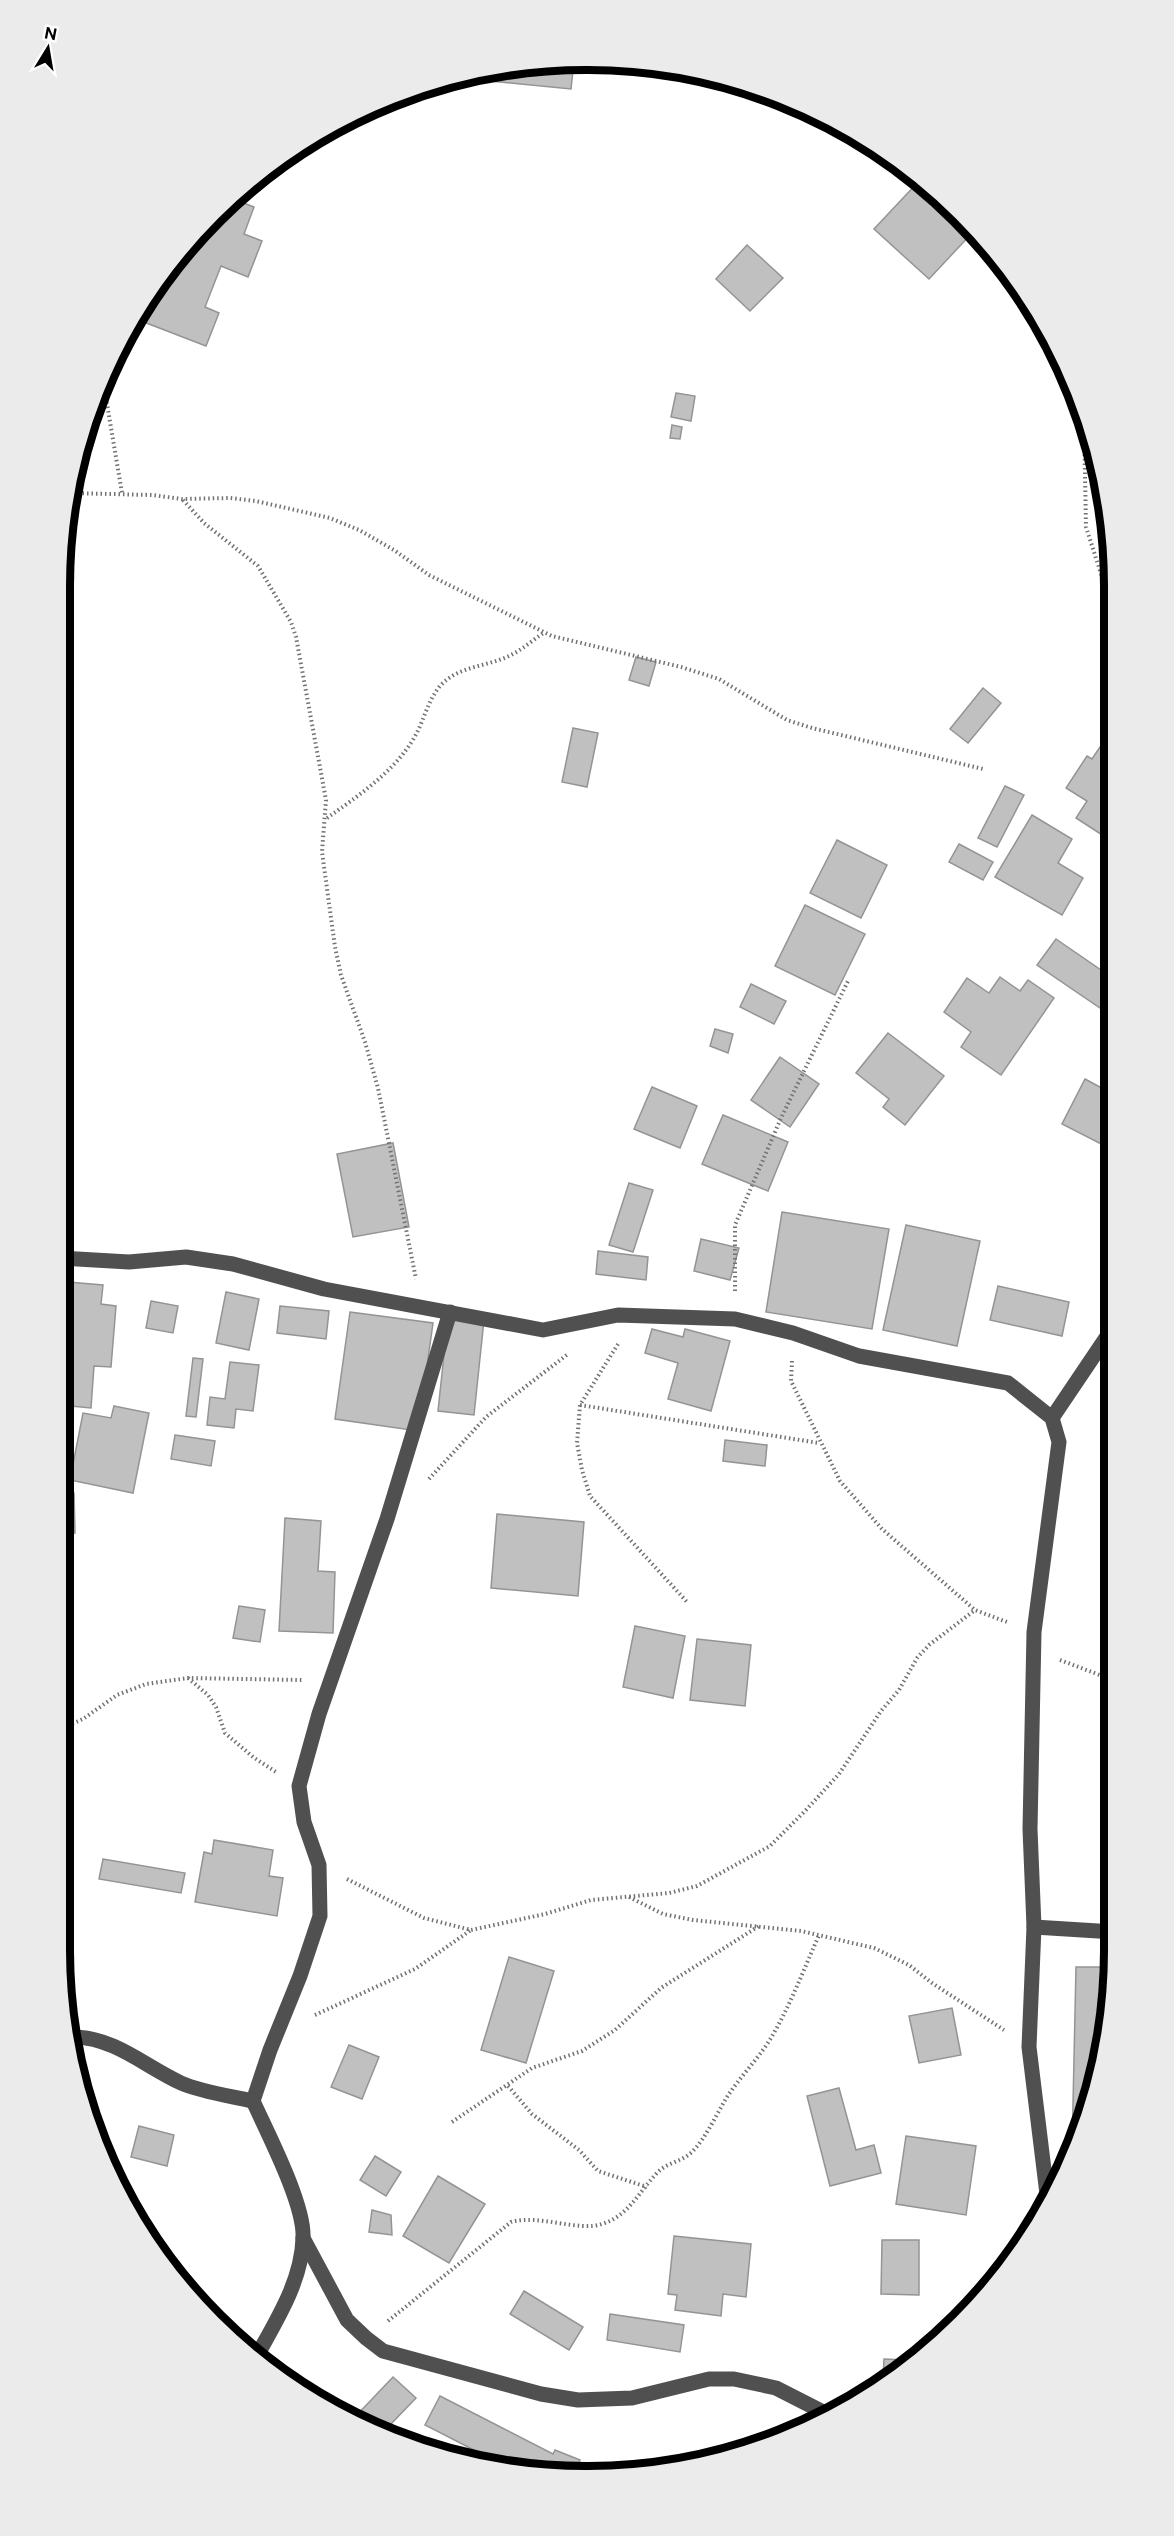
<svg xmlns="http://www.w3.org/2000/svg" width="1174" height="2536" viewBox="0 0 1174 2536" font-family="'Public Sans',sans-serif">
<rect width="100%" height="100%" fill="#fff"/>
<!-- building -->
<g fill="#c0c0c0" stroke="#949494" stroke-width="1.5">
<path d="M574,61L571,89L459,78L484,70Z"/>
<path d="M919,181L972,233L929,279L874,229Z"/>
<path d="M233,199L254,207L244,234L262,241L248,277L221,266L205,307L219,313L206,346L136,319L149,295L214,215Z"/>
<path d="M747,245L783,278L750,311L716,279Z"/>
<path d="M676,393L695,396L691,421L671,417Z"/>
<path d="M672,425L682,427L680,439L670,438Z"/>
<path d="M636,657L656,662L649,686L629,680Z"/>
<path d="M983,688L1001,703L968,743L950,729Z"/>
<path d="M573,728L598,733L587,787L562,782Z"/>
<path d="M1104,741L1110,745V840L1076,818L1087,801L1066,788L1087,756L1092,759Z"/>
<path d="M1005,786L1024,795L997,847L978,838Z"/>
<path d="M1032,815L1072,839L1058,863L1083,878L1062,915L995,877Z"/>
<path d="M837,840L887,865L861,918L810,893Z"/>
<path d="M959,844L993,862L983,880L949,862Z"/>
<path d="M805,905L865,934L835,995L775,966Z"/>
<path d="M1056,939L1111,977V993L1100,1008L1037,965Z"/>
<path d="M1000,977L1020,991L1028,980L1054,998L1001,1075L961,1047L971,1032L944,1012L967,978L989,993Z"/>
<path d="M751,984L786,1001L774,1024L740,1007Z"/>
<path d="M715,1029L733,1034L728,1053L710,1046Z"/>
<path d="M888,1033L944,1076L905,1125L883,1107L889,1099L856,1073Z"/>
<path d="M780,1057L819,1084L790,1127L751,1100Z"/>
<path d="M1085,1079L1111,1093V1149L1062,1124Z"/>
<path d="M652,1087L697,1106L680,1148L634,1129Z"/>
<path d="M723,1115L788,1142L768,1191L702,1164Z"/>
<path d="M393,1143L409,1227L353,1237L337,1154Z"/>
<path d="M629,1183L653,1190L633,1252L609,1245Z"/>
<path d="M782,1212L889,1229L872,1329L766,1312Z"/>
<path d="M906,1225L980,1241L957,1346L883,1330Z"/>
<path d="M701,1239L739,1248L730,1280L694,1271Z"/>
<path d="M598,1251L648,1257L646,1280L596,1274Z"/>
<path d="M68,1282L103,1285L101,1304L116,1306L111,1367L94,1366L91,1408L60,1405V1349L62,1350Z"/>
<path d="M998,1286L1069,1302L1062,1336L990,1320Z"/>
<path d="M226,1292L259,1299L249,1350L216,1343Z"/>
<path d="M151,1301L178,1306L173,1333L146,1328Z"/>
<path d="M280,1306L329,1311L326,1339L277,1333Z"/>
<path d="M350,1312L433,1323L418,1431L335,1419Z"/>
<path d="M448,1317L484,1320L474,1415L438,1411Z"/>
<path d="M652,1329L683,1337L685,1329L730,1341L711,1411L668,1399L678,1363L645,1353Z"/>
<path d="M193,1358L203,1359L196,1417L186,1416Z"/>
<path d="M230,1362L259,1365L253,1411L236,1409L234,1428L207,1425L210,1397L225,1399Z"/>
<path d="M114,1406L149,1413L133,1493L70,1480L83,1413L111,1418Z"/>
<path d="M175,1435L215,1441L211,1466L171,1459Z"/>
<path d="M725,1440L767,1445L765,1466L723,1461Z"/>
<path d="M74,1493L75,1533L60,1534V1494Z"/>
<path d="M497,1514L584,1522L578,1596L491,1588Z"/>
<path d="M285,1518L321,1521L318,1571L335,1572L333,1633L279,1631Z"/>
<path d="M60,1596L69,1598L60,1641Z"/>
<path d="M239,1606L265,1610L260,1642L233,1638Z"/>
<path d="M635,1626L685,1636L673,1698L623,1687Z"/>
<path d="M697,1639L751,1645L745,1706L690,1700Z"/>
<path d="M214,1840L273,1850L269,1876L283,1878L277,1916L195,1902L204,1852L212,1854Z"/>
<path d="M103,1859L185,1873L181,1893L99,1879Z"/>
<path d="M509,1957L554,1971L526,2063L481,2050Z"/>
<path d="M1076,1967H1104V1975L1111,1976L1108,2007H1104L1102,2057L1074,2151L1072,2150Z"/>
<path d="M952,2008L961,2055L919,2063L909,2016Z"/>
<path d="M349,2045L379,2057L362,2099L331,2087Z"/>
<path d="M839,2088L856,2150L874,2145L881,2173L830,2186L807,2096Z"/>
<path d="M139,2126L174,2135L167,2166L131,2157Z"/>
<path d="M906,2136L976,2146L966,2215L896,2204Z"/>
<path d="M375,2156L401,2172L386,2196L360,2180Z"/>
<path d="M438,2176L485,2204L449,2263L403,2236Z"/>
<path d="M372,2210L391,2215L392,2235L369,2232Z"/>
<path d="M674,2236L751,2244L746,2297L723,2294L721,2316L675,2310L677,2295L668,2294Z"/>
<path d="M882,2240H919V2295L881,2294Z"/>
<path d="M524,2291L583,2327L569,2350L510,2314Z"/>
<path d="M610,2314L684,2325L680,2352L607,2340Z"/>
<path d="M884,2359L906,2360L883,2379Z"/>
<path d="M393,2377L416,2398L386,2429L355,2417Z"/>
<path d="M440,2396L553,2454L555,2450L580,2460L574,2475L509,2468L425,2425Z"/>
</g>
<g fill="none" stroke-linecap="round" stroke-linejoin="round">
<!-- path -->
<g stroke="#727272" stroke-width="4" stroke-dasharray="1.5 3" stroke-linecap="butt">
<path d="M103,380L122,493"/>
<path d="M1084,423L1086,527L1110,602"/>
<path d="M69,493L152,495L182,499L230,498L256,501L330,518L359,530L394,550L429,575L552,636L681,667L719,679L787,720L812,728L983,769"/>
<path d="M183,500L204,523L258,566L291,622L296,637L326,800L322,852L335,947L341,975L365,1042L378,1088L416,1279"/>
<path d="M327,818C358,796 394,772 414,738C424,721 427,702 440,686C459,665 488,667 511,655C523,649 534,639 545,632"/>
<path d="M735,1291V1225L781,1118L849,979"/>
<path d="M618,1344L580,1405L577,1443L582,1470L590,1496L688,1603"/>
<path d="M792,1361L791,1381L840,1481L882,1529L975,1610L1007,1622"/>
<path d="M580,1405L819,1443"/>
<path d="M429,1479L486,1417L568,1354"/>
<path d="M1060,1660L1113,1680"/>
<path d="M188,1678L208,1695L216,1707L225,1733L253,1757L276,1772"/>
<path d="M60,1729L83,1719L117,1695L146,1684L188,1678L302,1680"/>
<path d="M347,1879L424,1918L471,1930L545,1914L591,1900L669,1893L697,1886L770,1846L806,1810L839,1774L881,1711L899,1690L917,1658L929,1645L975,1610"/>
<path d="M629,1897L663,1914L693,1920L801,1931L874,1948L909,1965L932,1983L1004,2030"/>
<path d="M315,2015L415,1969L471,1930"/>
<path d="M508,2086L532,2114L579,2150L598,2171L647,2187"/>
<path d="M452,2122L532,2068L582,2051L615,2030L661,1988L759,1926"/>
<path d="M388,2321L511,2222C539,2214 579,2232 602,2224C629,2216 640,2190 658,2172C668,2162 682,2162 693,2151C707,2136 716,2115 727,2097C740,2077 758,2059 771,2038C790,2006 804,1969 819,1935"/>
</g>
<!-- minor -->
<g stroke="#505050" stroke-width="15">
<path d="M60,1258L129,1262L186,1257L233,1264L324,1289L543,1330L618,1315L735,1319L793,1333L859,1356L1008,1383L1052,1418L1059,1442L1034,1632L1030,1829L1034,1927L1029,2047L1047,2194"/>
<path d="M1052,1418L1112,1329"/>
<path d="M1034,1927L1114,1932"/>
<path d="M75,2037C115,2038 146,2067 181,2083C201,2092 231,2096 253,2101L270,2050L300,1976L320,1916L319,1865L304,1822L299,1786L319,1714L387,1519L450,1312"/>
<path d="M253,2101C268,2134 305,2205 303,2238C302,2279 278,2318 259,2352"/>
<path d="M303,2238L347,2320L366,2338L383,2351L541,2394L578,2400L632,2398L709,2379H734L776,2388L827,2414"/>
</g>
</g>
<!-- crop -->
<path d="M0 0H1174V2536H0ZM586 70H588A516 516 0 0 1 1104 586V1950A516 516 0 0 1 588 2466H586A516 516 0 0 1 70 1950V586A516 516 0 0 1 586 70Z" fill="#ebebeb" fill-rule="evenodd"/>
<path fill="none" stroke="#000" stroke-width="8" d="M586 70H588A516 516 0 0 1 1104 586V1950A516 516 0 0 1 588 2466H586A516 516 0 0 1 70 1950V586A516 516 0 0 1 586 70Z"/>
<!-- north arrow -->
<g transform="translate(48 48) rotate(11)" stroke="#ffffff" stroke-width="4.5" paint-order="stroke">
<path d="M0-4.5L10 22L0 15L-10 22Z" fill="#000000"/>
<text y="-9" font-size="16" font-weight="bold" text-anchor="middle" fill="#000000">N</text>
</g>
</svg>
